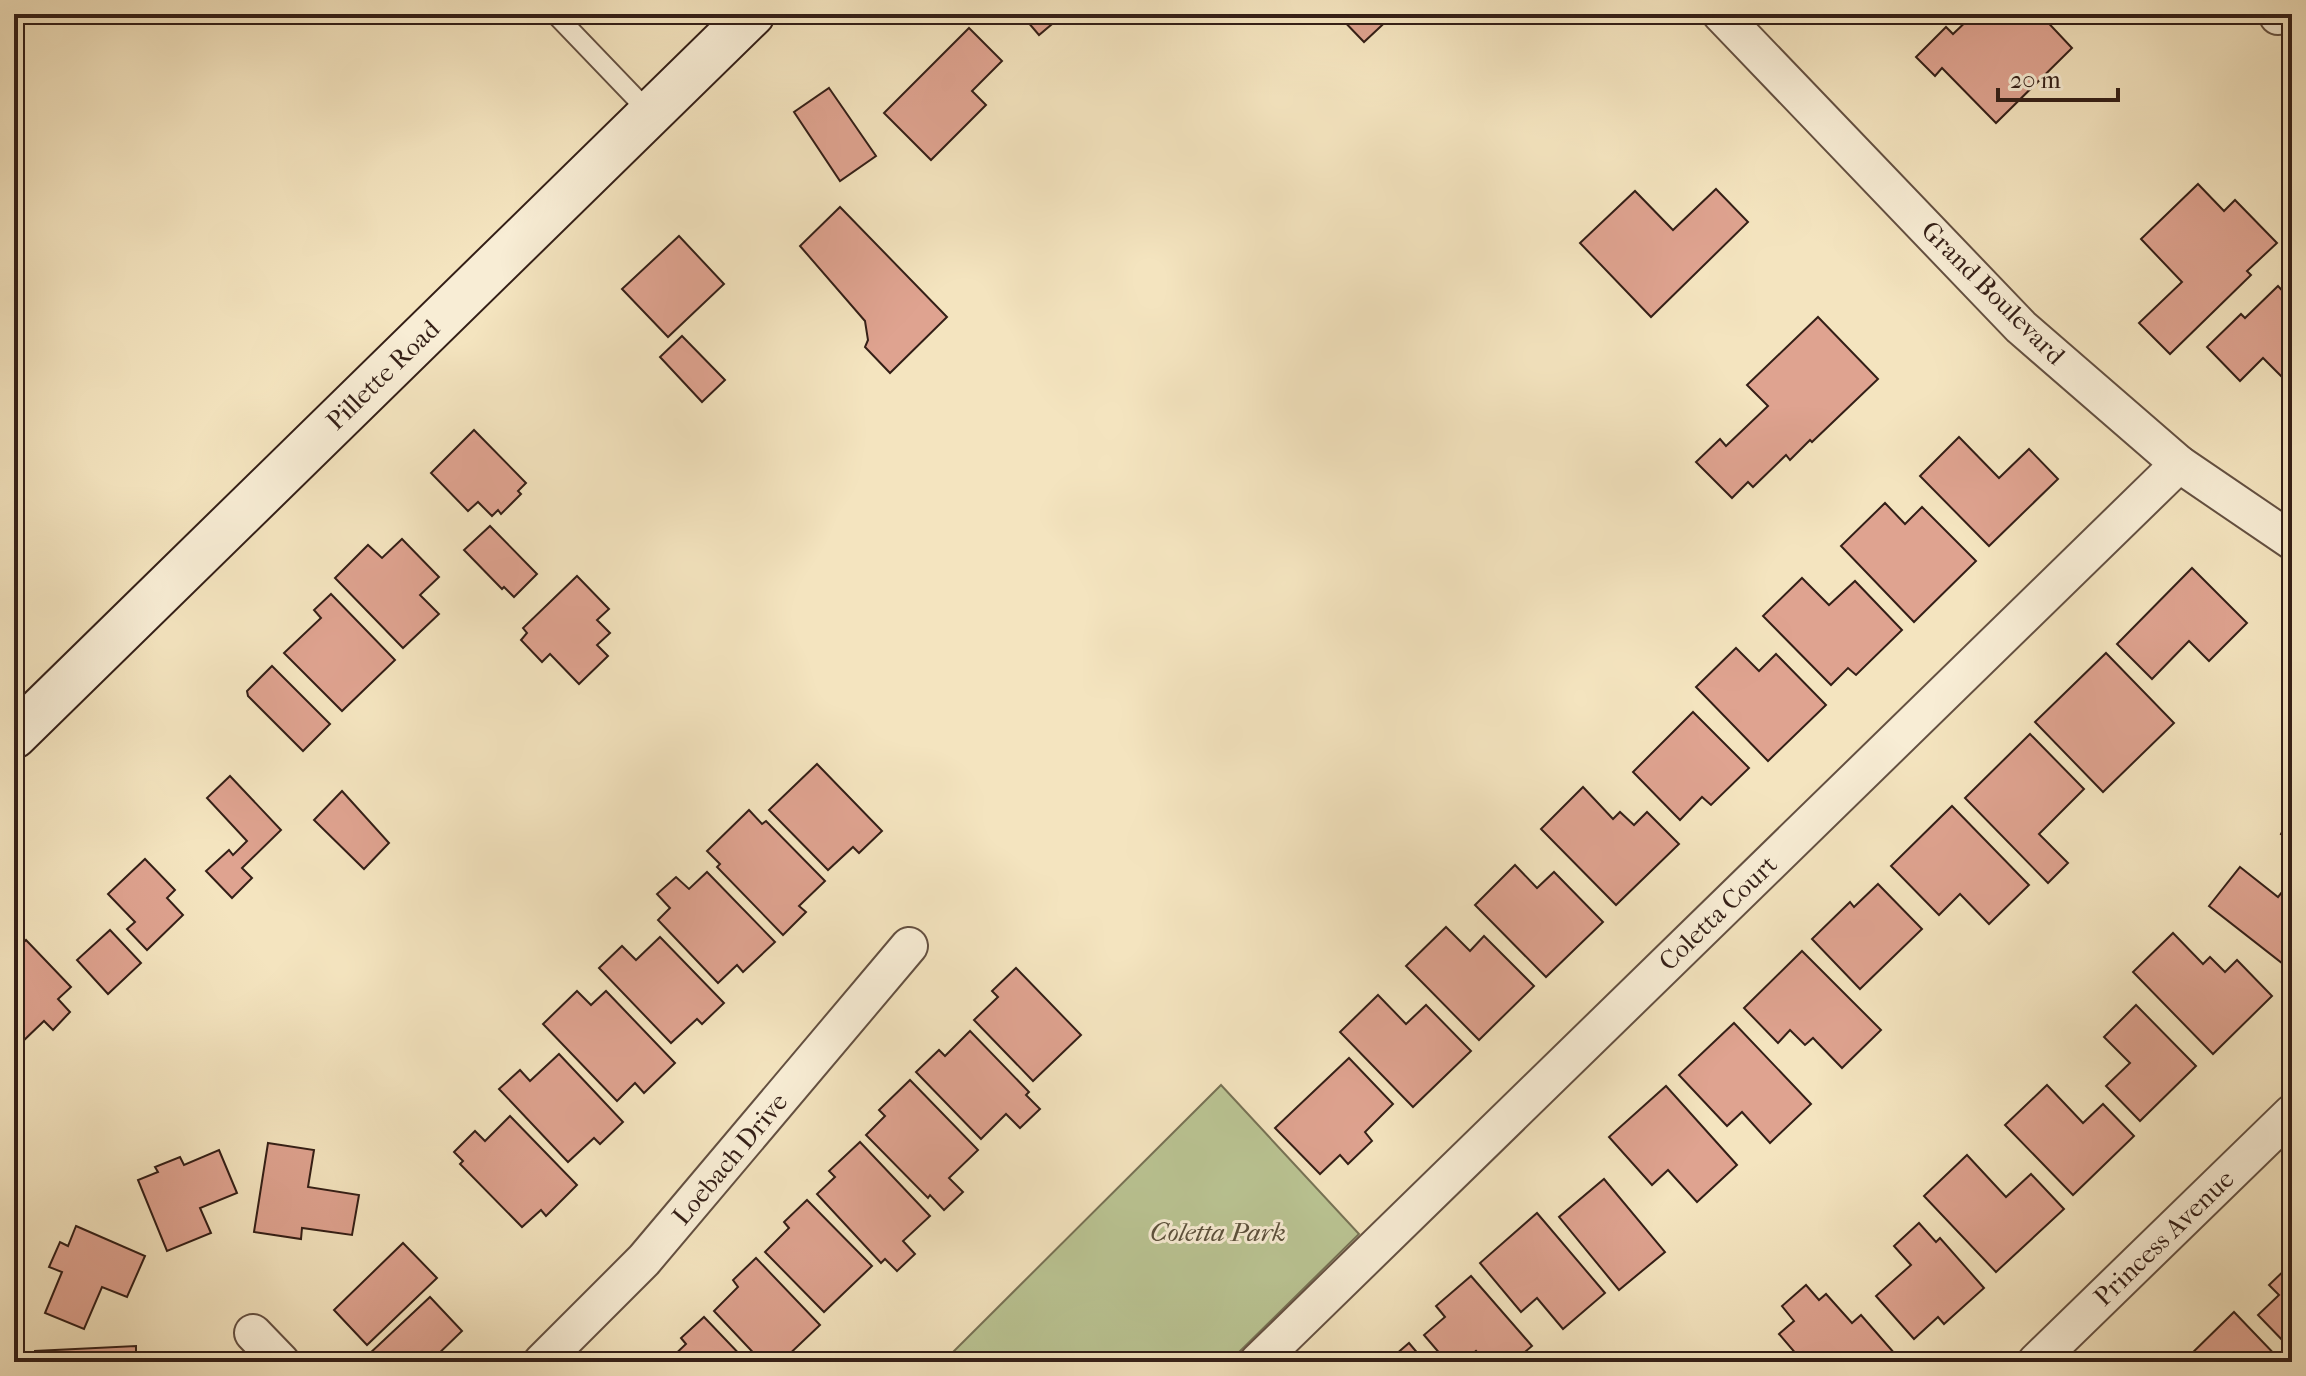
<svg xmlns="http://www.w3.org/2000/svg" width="2306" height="1376" viewBox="0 0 2306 1376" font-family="'IM FELL French Canon',serif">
<rect width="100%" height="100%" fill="#f4e4bf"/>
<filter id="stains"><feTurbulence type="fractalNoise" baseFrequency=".0025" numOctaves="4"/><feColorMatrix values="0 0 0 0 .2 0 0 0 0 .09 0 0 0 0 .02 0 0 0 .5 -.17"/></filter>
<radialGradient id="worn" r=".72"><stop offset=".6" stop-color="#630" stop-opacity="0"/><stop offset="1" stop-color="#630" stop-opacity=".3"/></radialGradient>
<!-- green -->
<path fill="#bac493" stroke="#777255" stroke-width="2" d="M1221,1085L1359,1234L1229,1362H943Z"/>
<!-- building -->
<g fill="#dfa390" stroke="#341f17" stroke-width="2">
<path d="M1021,14H1064L1039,35Z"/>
<path d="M1337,14H1394L1364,42Z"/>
<path d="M1990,14H2040L2072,48L1996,123L1942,68L1935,76L1916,57L1946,27L1953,34L1973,15L1981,23Z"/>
<path d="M969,28L1002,61L972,91L986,105L931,160L884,113Z"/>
<path d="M829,88L876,156L840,181L794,112Z"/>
<path d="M2198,184L2224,211L2235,200L2277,243L2247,271L2251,275L2170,354L2139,323L2182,282L2141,239Z"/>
<path d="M1716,189L1748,222L1651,317L1580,243L1635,191L1673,230Z"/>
<path d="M840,207L947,317L890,373L865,347L868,340L865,321L800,246Z"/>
<path d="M679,236L724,284L668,337L622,289Z"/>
<path d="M2278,286L2292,301V380L2289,384L2263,358L2240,381L2207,347L2241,314L2245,318Z"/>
<path d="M1818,317L1878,379L1812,442L1810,440L1790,460L1786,455L1753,487L1748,482L1732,498L1696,462L1720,439L1726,446L1768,406L1747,385Z"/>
<path d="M682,336L725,380L702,402L660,357Z"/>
<path d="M474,430L526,483L518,491L521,494L501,514L498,510L492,516L478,502L468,511L431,473Z"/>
<path d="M1959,437L1999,478L2029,449L2058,479L1989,546L1920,476Z"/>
<path d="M1885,503L1905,524L1922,507L1976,561L1914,622L1841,546Z"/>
<path d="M490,526L537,574L514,597L504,587L502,589L464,550Z"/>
<path d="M402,539L439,577L420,595L439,614L403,648L335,578L368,545L382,558Z"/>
<path d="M2192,568L2247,623L2209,661L2189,641L2152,679L2117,644Z"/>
<path d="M577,576L609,609L597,620L610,633L597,645L608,656L579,684L550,654L542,662L521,640L527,633L523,628Z"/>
<path d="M1802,578L1829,605L1855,581L1902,630L1856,675L1848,668L1831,685L1763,616Z"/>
<path d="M331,594L395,660L342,711L284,653L321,618L314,610Z"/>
<path d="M1736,648L1759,671L1776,654L1826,705L1768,761L1696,687Z"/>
<path d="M2106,653L2174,723L2103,792L2035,722Z"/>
<path d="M272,666L330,724L303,751L248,696L247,691Z"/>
<path d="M1693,712L1749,768L1711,805L1702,797L1680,820L1633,772Z"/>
<path d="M2030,734L2084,789L2039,834L2068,863L2048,883L1965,798Z"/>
<path d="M817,764L882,831L859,853L853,847L828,870L769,810Z"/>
<path d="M230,776L281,830L242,868L252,878L232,898L206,871L229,850L233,855L247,841L207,798Z"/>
<path d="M1583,787L1613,819L1620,812L1634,825L1647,812L1679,844L1616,905L1541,829Z"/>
<path d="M342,791L389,843L364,869L314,820Z"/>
<path d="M1952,806L2029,885L1989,924L1960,894L1939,915L1891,866Z"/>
<path d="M749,810L762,824L766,821L825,881L799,906L806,912L783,935L717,867L720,864L707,851Z"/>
<path d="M2292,813V840L2281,834Z"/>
<path d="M145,859L175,890L167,898L183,915L147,950L127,929L135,922L108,894Z"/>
<path d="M1515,865L1537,888L1554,872L1603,922L1546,977L1475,905Z"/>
<path d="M2240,867L2278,897L2292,880V961L2287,967L2209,906Z"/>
<path d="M707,872L775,942L743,972L737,965L718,983L658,920L670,908L657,894L676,877L689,889Z"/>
<path d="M1878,884L1922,929L1860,989L1812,939L1850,902L1854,907Z"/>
<path d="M1446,927L1470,951L1484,936L1534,986L1479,1040L1406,966Z"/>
<path d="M110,930L141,963L108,994L77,960Z"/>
<path d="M2173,933L2203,964L2210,957L2225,972L2237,960L2272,996L2213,1054L2133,972Z"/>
<path d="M660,937L724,1003L702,1024L697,1019L671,1043L599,968L622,946L636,960Z"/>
<path d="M26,940L71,987L58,999L70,1012L53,1030L44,1021L21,1043L16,1038L14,1041V952Z"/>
<path d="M1802,951L1881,1030L1842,1068L1813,1038L1805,1045L1790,1030L1778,1043L1744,1008Z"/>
<path d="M1016,968L1081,1035L1033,1081L974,1020L998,997L992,991Z"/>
<path d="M577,991L591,1005L606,991L675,1063L644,1093L635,1083L617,1101L543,1024Z"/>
<path d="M1378,995L1406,1024L1426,1005L1471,1051L1413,1107L1340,1032Z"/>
<path d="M2136,1005L2196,1066L2140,1121L2106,1086L2130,1063L2104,1037Z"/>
<path d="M1734,1023L1811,1104L1770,1143L1742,1112L1727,1126L1679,1075Z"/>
<path d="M970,1031L1029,1092L1026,1095L1040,1109L1020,1128L1006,1114L981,1139L916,1072L939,1050L945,1056Z"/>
<path d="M559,1054L623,1122L600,1144L594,1138L568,1162L499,1089L520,1070L530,1081Z"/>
<path d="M1349,1058L1393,1104L1365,1132L1372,1141L1348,1164L1340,1155L1320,1174L1275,1128Z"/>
<path d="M910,1080L978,1150L949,1178L963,1192L944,1210L930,1195L928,1198L866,1135L885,1116L879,1110Z"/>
<path d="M2047,1085L2083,1123L2103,1104L2134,1136L2073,1195L2005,1125Z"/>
<path d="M1666,1086L1737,1165L1697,1202L1668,1170L1652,1185L1609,1137Z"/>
<path d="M510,1116L577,1185L546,1216L541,1210L522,1227L460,1164L463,1161L454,1152L475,1131L485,1141Z"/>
<path d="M860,1142L930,1216L903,1241L915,1254L897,1271L885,1259L881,1263L817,1194L835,1177L829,1171Z"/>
<path d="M268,1143L314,1150L308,1187L359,1195L352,1235L302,1228L301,1239L254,1232Z"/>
<path d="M219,1150L237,1193L200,1208L211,1233L167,1251L138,1180L158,1172L155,1167L180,1157L184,1165Z"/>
<path d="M1967,1155L2006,1197L2031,1174L2064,1209L1996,1272L1924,1196Z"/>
<path d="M1604,1179L1665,1252L1619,1290L1559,1217Z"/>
<path d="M807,1200L872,1266L824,1312L765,1252L789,1228L784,1222Z"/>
<path d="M1537,1213L1605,1293L1563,1329L1537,1298L1521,1312L1480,1263Z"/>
<path d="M1919,1223L1936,1242L1940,1238L1984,1288L1944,1324L1938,1317L1914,1339L1876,1296L1911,1265L1894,1246Z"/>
<path d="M76,1226L145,1256L127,1297L102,1287L84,1329L45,1313L62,1272L49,1267L60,1242L68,1246Z"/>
<path d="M403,1243L437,1278L367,1345L334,1310Z"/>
<path d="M756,1258L820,1325L781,1362H762L714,1311L738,1287L733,1280Z"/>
<path d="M2292,1263V1342L2288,1346L2258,1315L2279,1295L2269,1285Z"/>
<path d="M1471,1276L1532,1346L1513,1362H1486L1476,1351L1463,1362H1447L1424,1335L1445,1317L1436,1306Z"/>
<path d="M1806,1285L1819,1300L1826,1294L1852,1323L1861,1315L1902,1362H1803L1779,1334L1794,1321L1782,1306Z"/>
<path d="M430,1297L462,1331L430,1362H375L368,1355Z"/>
<path d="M2234,1312L2282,1362H2183Z"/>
<path d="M704,1317L747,1362H667L686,1344L681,1338Z"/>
<path d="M1409,1343L1425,1362H1387Z"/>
<path d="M136,1346V1362H35V1351Z"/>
</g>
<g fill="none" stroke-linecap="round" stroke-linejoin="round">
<!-- lane casing -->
<g stroke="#645041" stroke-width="22">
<path id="lane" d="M555,14L650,113"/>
</g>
<!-- street casing -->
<g stroke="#645041" stroke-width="40">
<g id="street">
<path d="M1721,14L2021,327L2179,464L2292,541"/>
<path d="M2278,16L2280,14"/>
<path d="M253,1333L281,1362"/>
<path d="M542,1362L644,1260L909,946"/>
<path d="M1258,1362L2179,464"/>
<path d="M2036,1362L2292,1113"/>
</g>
</g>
<!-- secondary casing -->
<g stroke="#341f17" stroke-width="48">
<path id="secondary" d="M14,736L752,14"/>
</g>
<!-- lane -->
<use href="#lane" stroke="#f8edd5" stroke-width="18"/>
<!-- street -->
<use href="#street" stroke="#f8edd5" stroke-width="36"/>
<!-- secondary -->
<use href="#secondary" stroke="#f8edd5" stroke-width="44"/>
</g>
<g text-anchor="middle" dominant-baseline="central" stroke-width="6" stroke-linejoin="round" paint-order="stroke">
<!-- street labels -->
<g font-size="26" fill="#341f17" stroke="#f8edd5">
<text transform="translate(1993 293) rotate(45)">Grand Boulevard</text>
<text transform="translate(383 375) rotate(-44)">Pillette Road</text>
<text transform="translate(1718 913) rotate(-44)">Coletta Court</text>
<text transform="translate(730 1159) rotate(-50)">Loebach Drive</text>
<text transform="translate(2164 1238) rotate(-44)">Princess Avenue</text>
</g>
<!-- park labels -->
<g font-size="26" font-style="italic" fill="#5c513c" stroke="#f8edd5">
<text x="1218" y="1232">Coletta Park</text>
</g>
</g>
<!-- margin -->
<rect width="2306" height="1376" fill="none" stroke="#f4e4bf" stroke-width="48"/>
<rect x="16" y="16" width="2274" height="1344" fill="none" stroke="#341f17" stroke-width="4"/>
<rect x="24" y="24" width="2258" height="1328" fill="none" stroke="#341f17" stroke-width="2"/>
<!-- scale -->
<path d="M1998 88v12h120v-12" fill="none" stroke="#341f17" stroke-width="4"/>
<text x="2010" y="88" font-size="24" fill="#341f17" stroke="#f8edd5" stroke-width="6" paint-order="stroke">20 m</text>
<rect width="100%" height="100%" filter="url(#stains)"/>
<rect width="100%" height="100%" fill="url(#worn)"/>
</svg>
